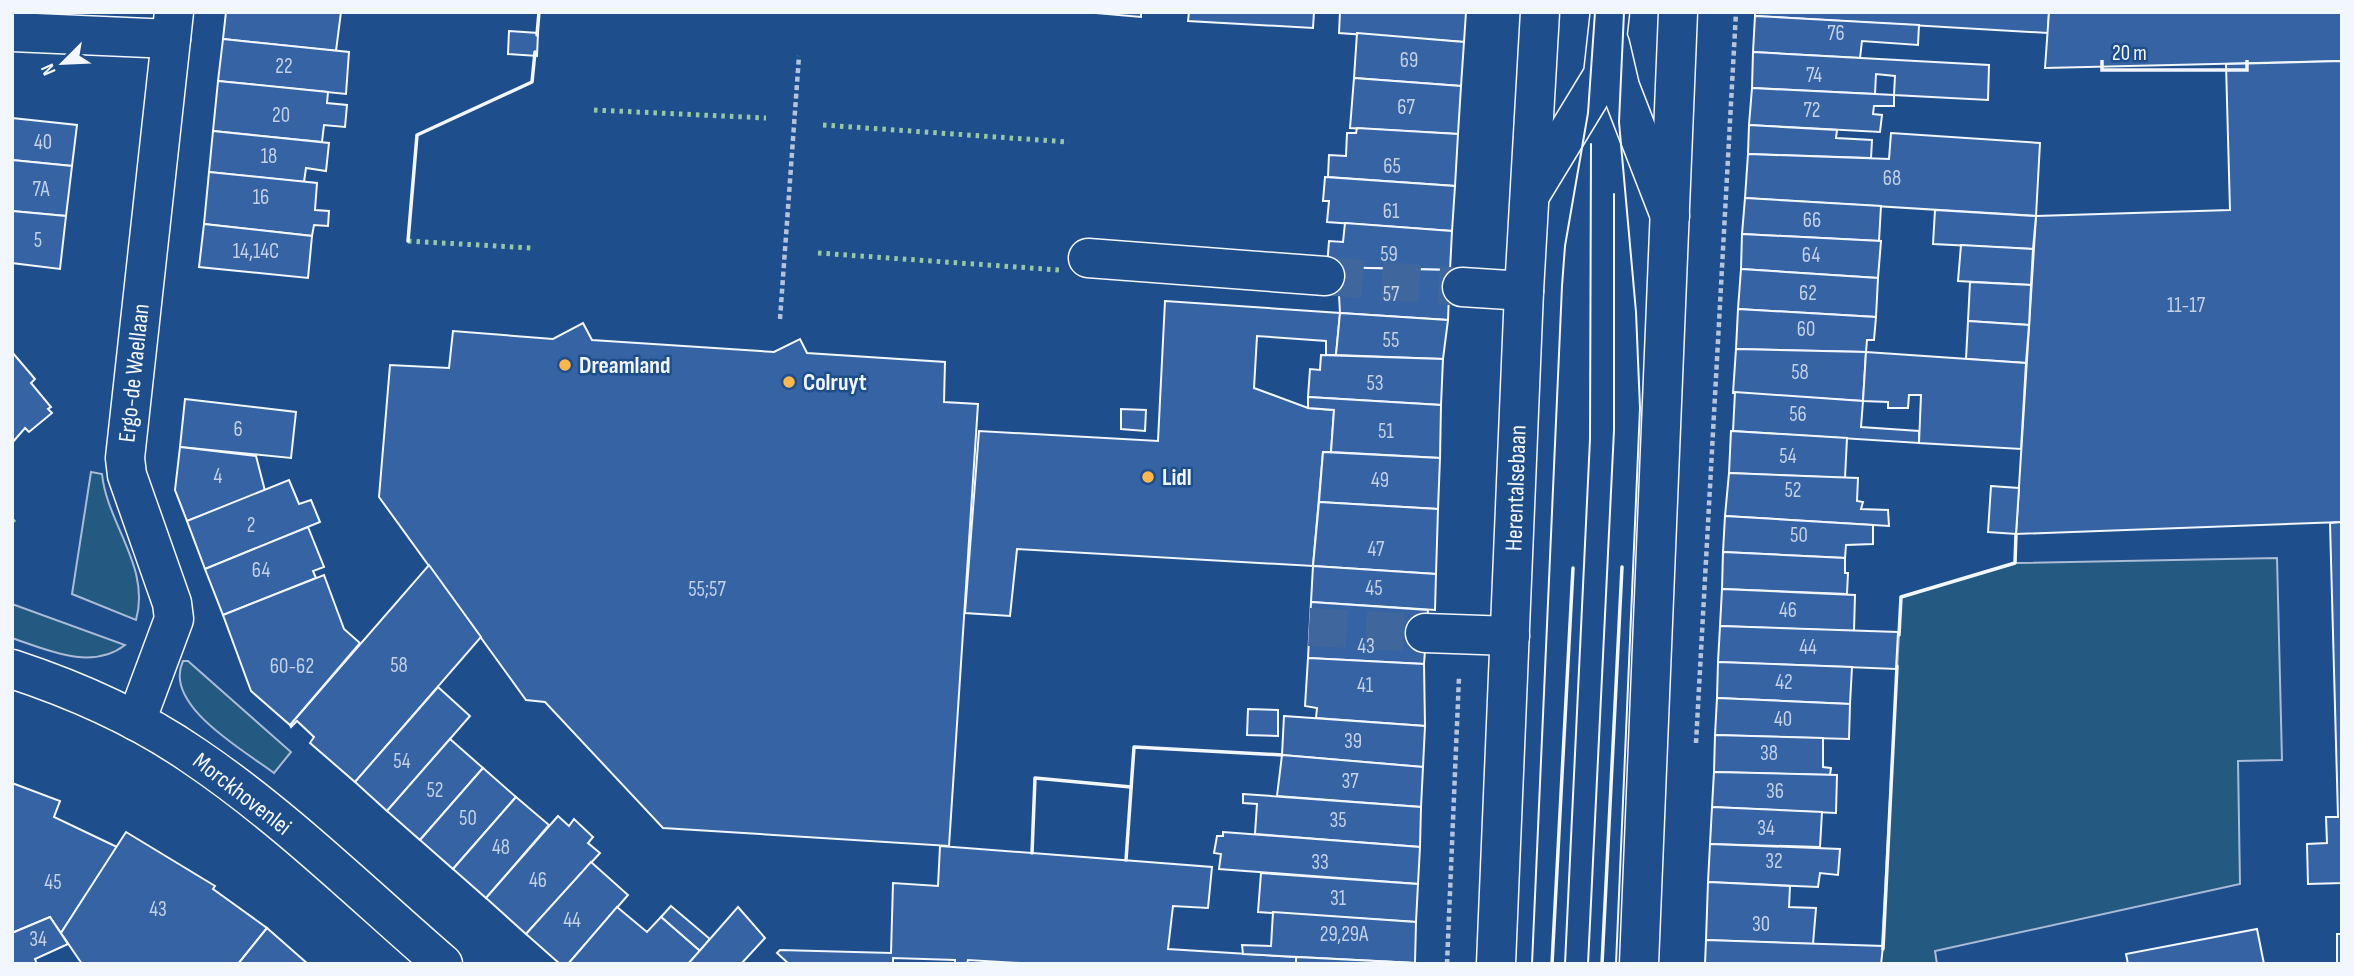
<svg xmlns="http://www.w3.org/2000/svg" width="2354" height="976" viewBox="0 0 2354 976" font-family="'Sofia Sans Condensed',sans-serif">
<rect width="100%" height="100%" fill="#1f4e8c"/>
<!-- green -->
<g fill="#245a82" stroke="#a8bbd7" stroke-width="2">
<path d="M91,472L102,474C107,524 151,567 136,620L72,594Z"/>
<path d="M2277,558L2282,760L2238,761L2240,884L1935,951L1937,964H1881L1901,597L2015,563Z"/>
<path d="M12,604L125,645C92,671 47,650 12,638Z"/>
<path d="M183,661H188L291,752L274,773C245,751 162,705 183,661Z"/>
</g>
<!-- building -->
<g fill="#3563a3" stroke="#f2f6ff" stroke-width="2">
<path d="M226,12H341L336,51L223,39Z"/>
<path d="M1084,12H1141V17Z"/>
<path d="M1189,12H1314L1313,28L1188,21Z"/>
<path d="M1340,12H1466L1464,42L1339,33Z"/>
<path d="M1755,12H2049L2048,33L1755,16Z"/>
<path d="M2049,12H2342V61L2045,68Z"/>
<path d="M1755,16L1919,25L1918,45L1862,41L1860,58L1753,52Z"/>
<path d="M509,31L538,33L537,56L508,54Z"/>
<path d="M1357,33L1464,42L1461,86L1354,78Z"/>
<path d="M223,39L349,52L346,94L218,81Z"/>
<path d="M1753,52L1989,65L1988,100L1894,95L1895,76L1876,74L1875,94L1752,88Z"/>
<path d="M2342,61V522L2016,534L2036,216L2230,210L2226,64Z"/>
<path d="M1354,78L1461,86L1458,134L1350,128Z"/>
<path d="M218,81L328,92L327,103L347,105L345,127L324,125L322,142L213,131Z"/>
<path d="M1752,88L1894,95V106H1874L1873,114L1882,115L1880,132L1749,125Z"/>
<path d="M12,118L77,125L72,166L12,160Z"/>
<path d="M1749,125L1837,130L1836,138L1872,140L1871,158L1748,154Z"/>
<path d="M1357,128L1458,134L1455,186L1328,177L1329,155L1346,156L1347,133H1356Z"/>
<path d="M213,131L329,143L326,171L306,168L304,182L209,172Z"/>
<path d="M1891,133L2040,143L2036,216L1745,198L1748,154L1889,159Z"/>
<path d="M12,160L72,166L66,216L12,211Z"/>
<path d="M209,172L317,183L315,210L329,211L328,226L314,225L312,236L204,224Z"/>
<path d="M1325,177L1455,186L1452,231L1327,222L1329,201H1323Z"/>
<path d="M1745,198L1881,206L1879,241L1742,234Z"/>
<path d="M1935,210L2036,216L2033,249L1933,244Z"/>
<path d="M12,211L66,216L60,269L12,263Z"/>
<path d="M1345,223L1452,231L1450,270L1327,267L1329,241L1343,242Z"/>
<path d="M204,224L312,236L308,278L199,267Z"/>
<path d="M1742,234L1881,241L1878,278L1741,269Z"/>
<path d="M1961,245L2033,249L2031,285L1958,281Z"/>
<path d="M1327,267L1450,270L1448,320L1340,313L1339,295L1325,293Z"/>
<path d="M1741,269L1878,278L1876,317L1738,309Z"/>
<path d="M1970,282L2031,285L2029,325L1968,321Z"/>
<path d="M1165,301L1340,313L1336,355H1326V341L1257,336L1254,388L1308,408L1334,410L1331,452H1323L1313,566L1017,549L1010,616L965,613L979,431L1158,441Z"/>
<path d="M1738,309L1876,317L1874,340H1867L1866,352L1736,349Z"/>
<path d="M1340,313L1448,320L1443,359L1336,355Z"/>
<path d="M1968,321L2029,325L2026,363L1966,359Z"/>
<path d="M583,323L592,340L774,352L800,339L807,353L945,362L944,402L978,404L949,846L663,828L545,702L526,700L379,497L390,365L449,368L453,331L553,339Z"/>
<path d="M1736,349L1866,352L1863,401L1733,393Z"/>
<path d="M12,352L35,379L31,383L51,407L48,409L52,413L29,432L25,428L12,443Z"/>
<path d="M1866,352L2026,363L2021,449L1919,443L1921,395H1909L1908,408H1888V402L1863,401Z"/>
<path d="M1321,355L1443,359L1441,405L1308,397L1310,369L1320,370Z"/>
<path d="M1735,392L1863,401L1861,427L1919,431V443L1733,431Z"/>
<path d="M1308,397L1441,405L1440,458L1331,452L1334,410L1308,408Z"/>
<path d="M185,399L296,412L291,458L180,447Z"/>
<path d="M1121,409L1146,410L1145,431L1121,429Z"/>
<path d="M1731,431L1847,438L1845,478L1729,473Z"/>
<path d="M180,447L256,456L265,491L187,521L175,490Z"/>
<path d="M1323,452L1440,458L1438,509L1319,502Z"/>
<path d="M1729,473L1858,478L1857,501L1863,502L1861,509L1888,510L1889,526L1725,516Z"/>
<path d="M289,480L299,504L311,500L320,522L205,569L187,521Z"/>
<path d="M1991,486L2019,488L2016,534L1988,532Z"/>
<path d="M1319,502L1438,509L1436,574L1313,566Z"/>
<path d="M1725,516L1873,525V544L1846,545L1845,558L1723,552Z"/>
<path d="M2342,522V883L2308,884L2307,844L2327,843L2326,817H2338L2330,523Z"/>
<path d="M308,527L324,567L313,571L316,578L223,615L205,569Z"/>
<path d="M1723,552L1845,558V573H1848L1847,594L1722,589Z"/>
<path d="M429,565L481,637L355,782L310,743L314,737L297,721L291,727L290,725Z"/>
<path d="M1313,566L1436,574L1435,610L1311,602Z"/>
<path d="M324,575L344,629L360,643L290,725L251,691L223,615Z"/>
<path d="M1722,589L1855,595L1854,631L1720,626Z"/>
<path d="M1311,602L1428,610L1424,664L1308,658Z"/>
<path d="M1720,626L1898,632L1896,669L1718,662Z"/>
<path d="M1308,658L1424,664L1425,726L1316,718L1317,708L1305,706Z"/>
<path d="M1718,662L1852,667L1850,704L1717,698Z"/>
<path d="M438,687L470,716L387,811L355,782Z"/>
<path d="M1717,698L1850,704L1849,739L1715,735Z"/>
<path d="M1248,709L1278,710V736L1247,735Z"/>
<path d="M1284,716L1425,726L1423,767L1282,755Z"/>
<path d="M1715,735L1823,738V767L1831,768L1830,775L1714,772Z"/>
<path d="M450,739L483,768L420,840L387,811Z"/>
<path d="M1282,755L1423,767L1421,807L1277,796Z"/>
<path d="M483,768L516,797L453,869L420,840Z"/>
<path d="M1714,772L1837,775L1836,813L1712,807Z"/>
<path d="M12,783L60,801L54,817L117,847L61,933L50,917L12,933Z"/>
<path d="M1243,794L1421,807L1420,847L1255,834L1257,804L1243,803Z"/>
<path d="M516,797L549,825L486,898L453,869Z"/>
<path d="M1712,807L1822,812L1820,847L1710,844Z"/>
<path d="M558,816L569,826L574,819L593,837L588,843L600,853L526,934L486,898Z"/>
<path d="M126,832L215,886L213,889L267,928L238,964H82L61,933Z"/>
<path d="M1223,832L1420,847L1418,884L1219,869L1221,854L1214,853L1217,836H1223Z"/>
<path d="M1710,844L1840,849L1838,875L1820,873L1818,887L1708,882Z"/>
<path d="M940,846L1212,867L1208,908L1173,906L1168,949L1296,957V964H1036L968,960L967,964H955V960L893,958V964H789L777,953L780,950L891,953L893,883L938,886Z"/>
<path d="M591,862L628,895L568,964H560L526,934Z"/>
<path d="M1261,873L1418,884L1416,922L1258,912Z"/>
<path d="M1708,882L1790,886L1789,907L1816,908L1813,944L1706,940Z"/>
<path d="M671,906L710,939L700,951L661,917Z"/>
<path d="M617,907L647,932L661,917L700,951L688,964H568Z"/>
<path d="M738,907L765,938L741,964H688Z"/>
<path d="M1273,912L1416,922L1415,963L1243,954L1242,945L1271,946Z"/>
<path d="M50,917L68,944L35,959L37,964H12V933Z"/>
<path d="M267,928L308,964H238Z"/>
<path d="M2257,929L2264,964H2128L2126,954Z"/>
<rect x="2337" y="934" width="5" height="30"/>
<path d="M1706,940L1883,946L1881,964H1705Z"/>
<path d="M1296,957L1415,963V964H1296Z"/>
</g>
<g fill="none" stroke-linecap="round" stroke-linejoin="round">
<!-- minor-tunnel -->
<g stroke="#3f679d" stroke-width="38" stroke-dasharray="38 19" stroke-linecap="butt">
<path d="M1325,276L1462,287"/>
<path d="M1309,627L1425,633"/>
</g>
<!-- minor casing -->
<g stroke="#f2f6ff" stroke-width="41">
<g id="minor">
<path d="M12,32L171,39"/>
<path d="M1610,44L1620,87L1670,216"/>
<path d="M1530,195L1603,75L1610,12"/>
<path d="M1088,258L1325,276"/>
<path d="M1462,287L1524,291"/>
<path d="M1425,633L1510,636"/>
<path d="M12,669C76,690 139,718 194,756C283,816 362,894 443,964"/>
<path d="M136,721L174,619L172,603L127,475L125,458L174,12"/>
</g>
</g>
<!-- major casing -->
<g stroke="#f2f6ff" stroke-width="41">
<g id="major">
<path d="M1496,964L1524,291L1540,12"/>
<path d="M1639,964L1678,12"/>
</g>
</g>
<!-- path -->
<g stroke="#b3c4dc" stroke-width="4.5" stroke-dasharray="5 3.5" stroke-linecap="butt">
<path d="M780,319L799,56"/>
<path d="M1696,743L1736,12"/>
<path d="M1447,964L1459,677"/>
</g>
<!-- minor -->
<use href="#minor" stroke="#1f4e8c" stroke-width="38"/>
<!-- major -->
<use href="#major" stroke="#1f4e8c" stroke-width="38"/>
<!-- tram -->
<g stroke="#f2f6ff" stroke-width="2">
<path d="M1532,964L1562,286L1565,246L1588,113L1595,12"/>
<path d="M1565,964L1590,439L1591,144"/>
<path d="M1588,964L1614,430V194"/>
<path d="M1616,964L1640,408L1636,312L1619,122L1624,12"/>
</g>
<!-- hedge -->
<g stroke="#97c8a6" stroke-width="5" stroke-dasharray="3.5 5" stroke-linecap="butt">
<path d="M594,110L766,118"/>
<path d="M823,125L1069,142"/>
<path d="M408,241L531,248"/>
<path d="M818,253L1059,270"/>
<path d="M12,520L17,526"/>
</g>
<!-- wall -->
<g stroke="#f2f6ff" stroke-width="3.5">
<path d="M537,35L539,12"/>
<path d="M408,241L417,135L532,82L535,52"/>
<path d="M1899,635L1901,597L2015,563L2016,534"/>
<path d="M1032,853L1035,778L1131,787"/>
<path d="M1126,860L1134,747L1282,755"/>
<path d="M1883,949L1897,666"/>
<path d="M1552,964L1573,568"/>
<path d="M1602,964L1622,567"/>
</g>
</g>
<!-- markers -->
<g fill="#ffb74d" stroke="#1f4e8c" stroke-width="2.5">
<circle cx="565" cy="365" r="7"/>
<circle cx="789" cy="382" r="7"/>
<circle cx="1148" cy="477" r="7"/>
</g>
<g text-anchor="middle" dominant-baseline="central" stroke-width="5" stroke-linejoin="round" paint-order="stroke">
<!-- number labels -->
<g font-size="21" fill="#c3d1e8">
<text x="1836" y="33">76</text>
<text x="1409" y="60">69</text>
<text x="284" y="66">22</text>
<text x="1814" y="75">74</text>
<text x="1406" y="107">67</text>
<text x="1812" y="110">72</text>
<text x="281" y="115">20</text>
<text x="43" y="142">40</text>
<text x="269" y="156">18</text>
<text x="1392" y="166">65</text>
<text x="1892" y="178">68</text>
<text x="41" y="189">7A</text>
<text x="261" y="197">16</text>
<text x="1391" y="211">61</text>
<text x="1812" y="220">66</text>
<text x="38" y="240">5</text>
<text x="256" y="251">14,14C</text>
<text x="1389" y="254">59</text>
<text x="1811" y="255">64</text>
<text x="1808" y="293">62</text>
<text x="1391" y="294">57</text>
<text x="2186" y="305">11-17</text>
<text x="1806" y="329">60</text>
<text x="1391" y="340">55</text>
<text x="1800" y="372">58</text>
<text x="1375" y="383">53</text>
<text x="1798" y="414">56</text>
<text x="238" y="429">6</text>
<text x="1386" y="431">51</text>
<text x="1788" y="456">54</text>
<text x="218" y="476">4</text>
<text x="1380" y="480">49</text>
<text x="1793" y="490">52</text>
<text x="251" y="525">2</text>
<text x="1799" y="535">50</text>
<text x="1376" y="549">47</text>
<text x="261" y="570">64</text>
<text x="1374" y="588">45</text>
<text x="707" y="589">55;57</text>
<text x="1788" y="610">46</text>
<text x="1366" y="646">43</text>
<text x="1808" y="647">44</text>
<text x="399" y="665">58</text>
<text x="292" y="666">60-62</text>
<text x="1784" y="682">42</text>
<text x="1365" y="685">41</text>
<text x="1783" y="719">40</text>
<text x="1353" y="741">39</text>
<text x="1769" y="753">38</text>
<text x="402" y="761">54</text>
<text x="1350" y="781">37</text>
<text x="435" y="790">52</text>
<text x="1775" y="791">36</text>
<text x="468" y="818">50</text>
<text x="1338" y="820">35</text>
<text x="1766" y="828">34</text>
<text x="501" y="847">48</text>
<text x="1774" y="861">32</text>
<text x="1320" y="862">33</text>
<text x="538" y="880">46</text>
<text x="53" y="882">45</text>
<text x="1338" y="898">31</text>
<text x="158" y="909">43</text>
<text x="572" y="920">44</text>
<text x="1761" y="924">30</text>
<text x="1344" y="934">29,29A</text>
<text x="38" y="939">34</text>
</g>
<!-- poi labels -->
<g font-size="24" font-weight="bold" fill="#f2f6ff" stroke="#1f4e8c" text-anchor="start">
<text x="579" y="365">Dreamland</text>
<text x="803" y="382">Colruyt</text>
<text x="1162" y="477">Lidl</text>
</g>
<!-- street labels -->
<g font-size="24" fill="#f2f6ff" stroke="#1f4e8c">
<text transform="translate(134 373) rotate(-84)">Ergo-de Waellaan</text>
<text transform="translate(1516 488) rotate(-88)">Herentalsebaan</text>
<text transform="translate(242 794) rotate(38)">Morckhovenlei</text>
</g>
</g>
<!-- border -->
<rect width="2354" height="976" fill="none" stroke="#f2f6ff" stroke-width="28"/>
<!-- north arrow -->
<g transform="translate(63 63) rotate(246)" stroke="#1f4e8c" stroke-width="5" paint-order="stroke">
<path d="M0-5L12 26L0 18L-12 26Z" fill="#f2f6ff"/>
<text y="-10" font-size="19" font-weight="bold" text-anchor="middle" fill="#f2f6ff">N</text>
</g>
<!-- scale -->
<path d="M2102 60v10h145v-10" fill="none" stroke="#f2f6ff" stroke-width="3.5"/>
<text x="2112" y="60" font-size="21" fill="#f2f6ff" stroke="#1f4e8c" stroke-width="5" paint-order="stroke">20 m</text>
</svg>
